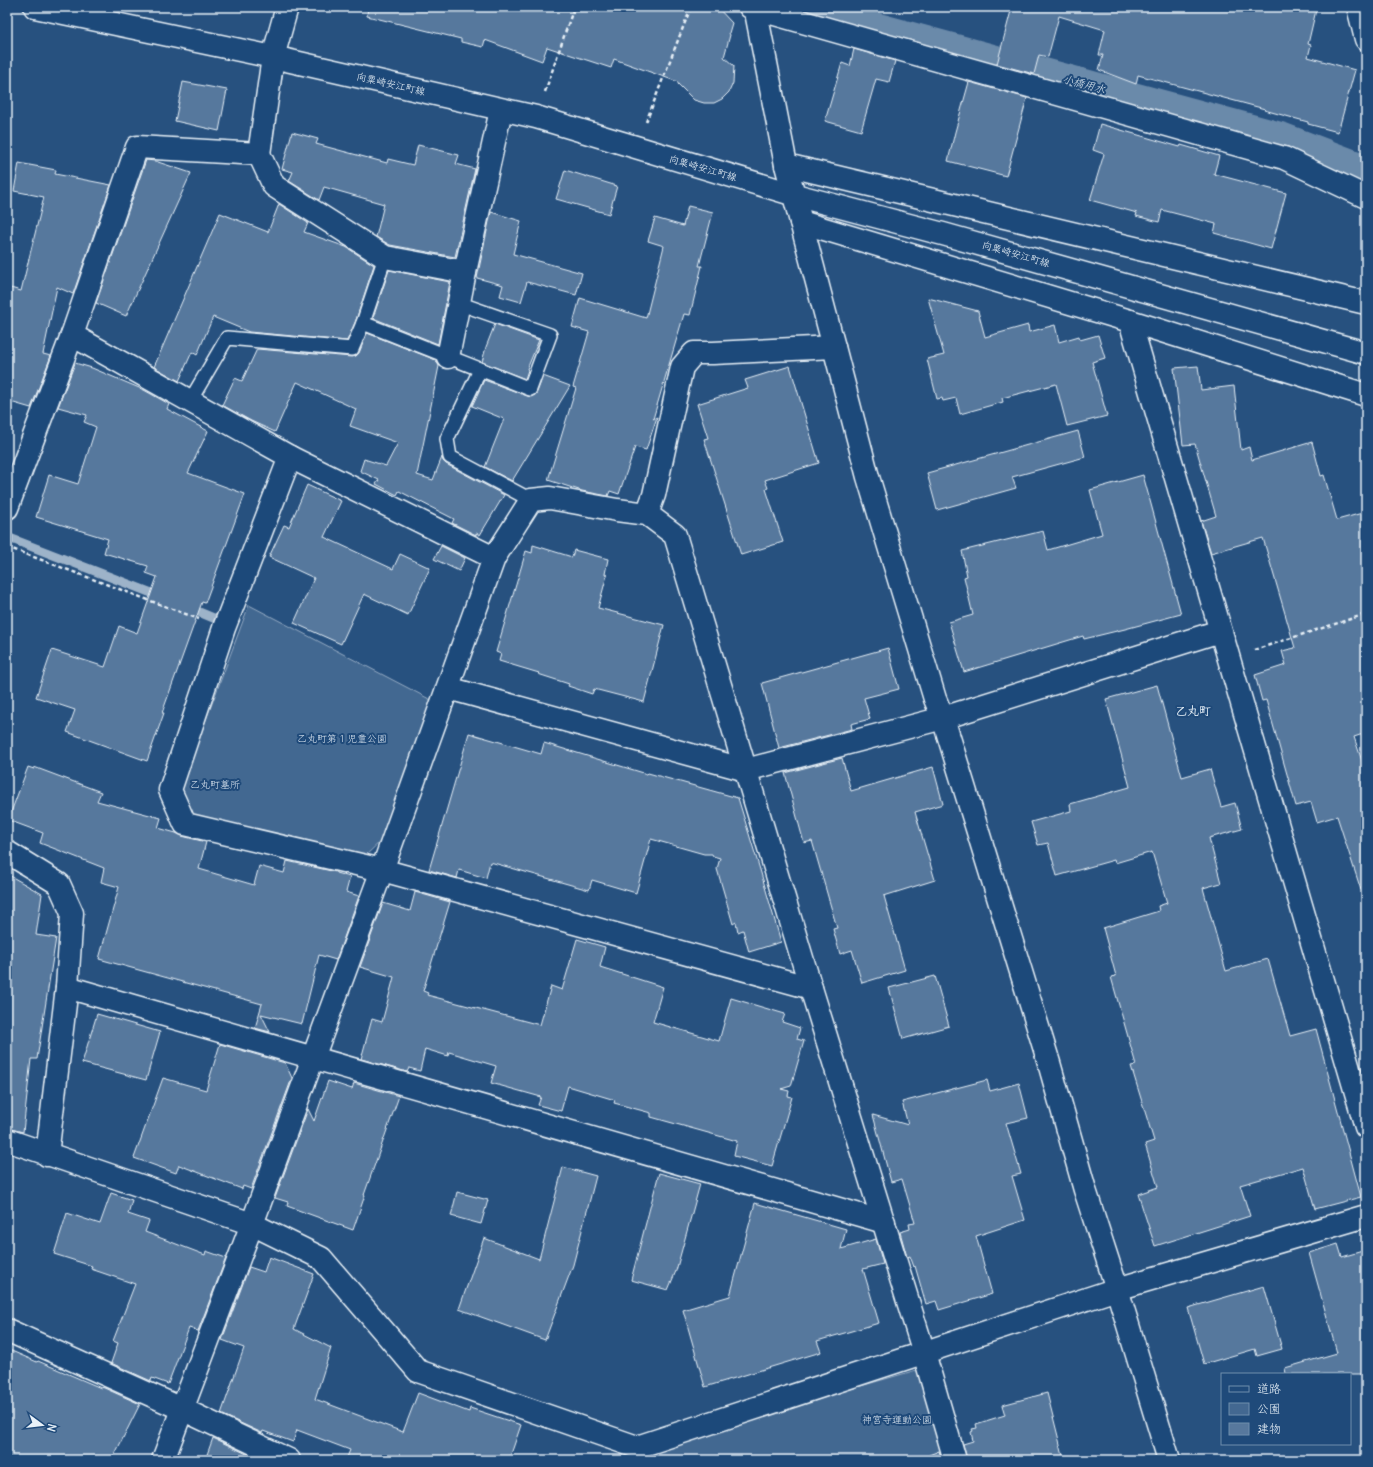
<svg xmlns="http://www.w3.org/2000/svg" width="1373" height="1467" viewBox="0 0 1373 1467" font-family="Delius,'Klee One',sans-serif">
<rect width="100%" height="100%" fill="#27517f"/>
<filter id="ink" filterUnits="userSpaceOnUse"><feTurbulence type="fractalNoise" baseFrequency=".025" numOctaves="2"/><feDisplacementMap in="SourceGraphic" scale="8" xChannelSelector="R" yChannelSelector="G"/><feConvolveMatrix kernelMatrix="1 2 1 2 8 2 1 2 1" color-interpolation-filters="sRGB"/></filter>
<g filter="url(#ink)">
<!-- green -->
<g fill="#436891" stroke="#96acc4">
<path d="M249,605L433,701L387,835L362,859L192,814L180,789Z"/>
<path d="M927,1367L951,1460H653L659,1444Z"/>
</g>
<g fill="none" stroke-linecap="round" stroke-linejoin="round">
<!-- stream -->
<g stroke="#9db3c9" stroke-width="9">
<path d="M7,537L162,597"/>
<path d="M187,607L223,622"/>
</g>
<!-- canal -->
<path stroke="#6b8aaa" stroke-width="31" d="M799,7L1282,138L1366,170"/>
</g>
<!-- building -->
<g fill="#57789d" stroke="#e8f1f8">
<path d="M368,7H717L732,23L729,33L730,35L724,57L734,66L733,83L729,92L722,99L714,103H704L694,100L678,84V82L614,59L611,68L547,47L542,61L485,40L483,47L461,42V39L367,16Z"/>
<path d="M1012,7H1302L1316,10L1308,44L1311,45L1308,57L1355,70L1338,132L1308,124V122L1264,110L1265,109L1138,75L1136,84L1099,70L1103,55H1099L1105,30L1059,16L1048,57L1039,55L1034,74L997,64Z"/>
<path d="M854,49L895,61L889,82L876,79L861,131L825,121L842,63L850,66Z"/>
<path d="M183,82L227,90L219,131L175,121Z"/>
<path d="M969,82L1027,98L1006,176L948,161L955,132Z"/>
<path d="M1100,124L1180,147L1181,145L1219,156L1214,174L1286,193L1271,249L1214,233L1216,224L1162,210L1159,222L1136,216L1137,213L1090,200L1104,154L1093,150Z"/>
<path d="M292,132L318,139L316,144L387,163L388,159L413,165L418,145L459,155L456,164L475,169L455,257L390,245L376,237L384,204L324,187L319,200L289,181L293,172L282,169Z"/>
<path d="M146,160L155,161L191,173L126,316L96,303Z"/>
<path d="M19,163L56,170L55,174L111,185L73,294L57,287L43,354L51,356L31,408L7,401V287L21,291L44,197L14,191Z"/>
<path d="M565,170L617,186L609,214L556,199Z"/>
<path d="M279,204L308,223L304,232L346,247L374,265L356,320L347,341L249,332L213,317L197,355L192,352L179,381L154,367L220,213L268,232Z"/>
<path d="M688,206L713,212L699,266H702L690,315L684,314L653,419L657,417L646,450L635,447L619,494L610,491L608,496L582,491L548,480L576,388L573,387L589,332L572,327L580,298L646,318L664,246L648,241L655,218L683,226Z"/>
<path d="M491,212L521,221L513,254L582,273L576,295L527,282L521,302L500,296L503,285L477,278Z"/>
<path d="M389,270L450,282L438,344L373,318Z"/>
<path d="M928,298L978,311L985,337L1028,325L1029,332L1055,325L1059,342L1079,336L1080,340L1098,335L1105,358L1092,362L1107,416L1067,426L1056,384L1002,398L1003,402L960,414L956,398L943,401L942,398L937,399L927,359L944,355Z"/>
<path d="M495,324L539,340L527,369L528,370L525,379L482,362L486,347Z"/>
<path d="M367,333L436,360L439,366L417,475L433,480L442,457L443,461L446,464L504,495L480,535L476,533V535L452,523L454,519L399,491L397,495L376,484L379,480L360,471L364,459L386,466L398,443L350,426L356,409L297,382L275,432L251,421L222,405L235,378L242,381L257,349L352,357L356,356L359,353Z"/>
<path d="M75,363L92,368L144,390L169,404L167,409L208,431L188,473L245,494L205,603L202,602L162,713H164L147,761L67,732L75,710L36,697L52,650L105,667L119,626L137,633L157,577L146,573L148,566L104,553L108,539L36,517L49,475L78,484L96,427L84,422L87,415L58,407Z"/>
<path d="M790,366L819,463L765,480L768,488L766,489L783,542L741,555L704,439L708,438L697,404L748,388L745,380Z"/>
<path d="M1198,366L1201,390L1234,386L1241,450L1249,447L1252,460L1312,442L1321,476L1324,475L1337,520L1366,512V733L1354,737L1366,773V889L1361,890L1337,816L1317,822L1311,802L1296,806L1266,700L1262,701L1255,675L1286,665L1282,651L1295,648L1263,538L1211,553L1201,521L1216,516L1195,444L1183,445L1174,368Z"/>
<path d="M543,376L570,386L512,481L485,467L504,419L472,406L484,380L531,397L535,395L537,392Z"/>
<path d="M1078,431L1085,457L1012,477L1016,488L937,510L927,473Z"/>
<path d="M1143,475L1181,614L1125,629L1084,639L1083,636L964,672L949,622L973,615L964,577L967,576L962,551L1043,531L1048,550L1102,534L1090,490Z"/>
<path d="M307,485L341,501L324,537L393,569L400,554L430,568L408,615L364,594L341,644L294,623L314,578L269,557L284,525L289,527Z"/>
<path d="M533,545L572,557L574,550L608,559L605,574L607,575L598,608L664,625L644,702L594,689L592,694L568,686L569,684L538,674L539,673L499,661L501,654L496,652L526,551L532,553Z"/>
<path d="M441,546L465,558L459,571L434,559Z"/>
<path d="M888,648L899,689L864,698L870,719L851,724L852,729L779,748L762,683Z"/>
<path d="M1157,685L1182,777L1210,769L1221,807L1235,803L1242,829L1209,838L1221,883L1203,888L1226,971L1268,959L1290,1036L1316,1029L1361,1197L1315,1209L1303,1167L1240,1185L1250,1216L1155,1246L1138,1194L1158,1187L1145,1144L1154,1141L1131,1066L1136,1065L1111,977L1116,976L1103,928L1159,911L1158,906L1167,903L1152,852L1115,863L1114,860L1057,876L1048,843L1038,845L1031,822L1071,811L1070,804L1130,787L1106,699Z"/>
<path d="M469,733L541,754L544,743L647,774L648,773L738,798L761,873L781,942L749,952L743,930L738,932L736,922L733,924L717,869L720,858L713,856L712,854H704L651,839L636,893L592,880L589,890L490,862L486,878L459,870L457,878L429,870Z"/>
<path d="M842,758L851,791L933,767L943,804L915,812L935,880L884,896L905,970L862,983L852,950L840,954L833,929L837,928L812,841L804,843L785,773Z"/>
<path d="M28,767L34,769V767L101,792L97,801L161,818L158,828L176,833L182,836L206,842L199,869L254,885L259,866L284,873L287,861L336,872V873L350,877L346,892L359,896L336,960L319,955L302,1024L261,1014L270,1032L255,1028L262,1004L99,959L119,887L101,882L104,868L40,843L43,833L8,820Z"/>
<path d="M7,874L42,894L36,935L56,938L37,1059H31L23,1132L7,1128Z"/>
<path d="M415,892L450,902L423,991L428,993L427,995L540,1025L551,986L562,990L577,939L605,947L600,967L663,987L653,1022L719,1041L731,998L785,1014L782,1022L800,1028L797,1039L804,1041L791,1086L781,1089L789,1091L788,1096L792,1097L772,1166L734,1156L737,1141L651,1117V1113L614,1103L615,1100L568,1086L561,1111L538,1105L541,1097L491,1083L496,1066L449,1052L448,1056L425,1049L420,1071L409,1068L407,1072L361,1059L372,1019L382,1022L394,977L360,967L383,903L410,911Z"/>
<path d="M935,976L949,1026L903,1039L889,988Z"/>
<path d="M97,1014L160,1032L146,1080L82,1063Z"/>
<path d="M220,1044L285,1063L292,1078L251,1189L243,1186L242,1189L179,1165L176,1173L134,1158L163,1078L206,1090Z"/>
<path d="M987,1080L990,1091L1019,1083L1028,1118L1006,1123L1021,1174L1012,1176L1025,1220L976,1236L992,1294L939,1310L936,1301L926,1304L915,1266L914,1267L910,1256L907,1257L900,1232L910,1229L909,1224L915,1223L902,1179L891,1182L873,1115L908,1125L902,1102Z"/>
<path d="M328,1081L352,1089L354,1083L399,1096L364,1195H365L353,1230L287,1206L288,1202L275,1198L308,1109L314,1121Z"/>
<path d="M563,1167L596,1176L573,1265L545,1340L459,1309L484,1238L539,1259Z"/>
<path d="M659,1173L700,1184L676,1271L668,1290L631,1280Z"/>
<path d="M457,1192L488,1200L481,1224L451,1216Z"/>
<path d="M111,1193L132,1200L128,1214L149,1221L145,1232L205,1255L206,1251L226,1258L198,1331L189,1328L168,1384L152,1378L151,1381L111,1363L118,1343L113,1341L135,1284L91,1269L92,1266L54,1254L67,1213L100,1224Z"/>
<path d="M755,1203L846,1229L841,1249L876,1239L883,1264L863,1269L879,1323L817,1341L821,1352L705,1387L683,1310L730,1296Z"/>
<path d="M1338,1244L1342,1257L1366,1250V1374H1286L1285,1368L1337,1353L1309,1253Z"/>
<path d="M269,1257L314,1274L294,1329L331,1348L315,1399L403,1432L418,1393L469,1412L470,1408L521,1425L509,1460H346L350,1450L297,1430L293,1442L263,1431L262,1433L221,1414L244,1348L222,1340L249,1267L264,1272Z"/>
<path d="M1264,1286L1282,1349L1257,1356L1255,1349L1204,1364L1188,1308Z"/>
<path d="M7,1349L37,1362L38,1361L101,1388L102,1387L140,1404L112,1460H7Z"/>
<path d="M1047,1393L1064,1460H967L963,1444L973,1441L971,1432L973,1431L972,1429L977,1428L976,1424L1005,1415L1002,1405Z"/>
<path d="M213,1438L251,1456L250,1460H205Z"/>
<path d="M939,1451L942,1460H930L929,1455Z"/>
</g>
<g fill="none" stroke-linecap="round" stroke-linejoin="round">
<!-- lane casing -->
<g stroke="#e8f1f8" stroke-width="16">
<g id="lane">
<path d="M363,323L530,389L550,335L458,303"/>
<path d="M480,370L447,439L450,457L531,500"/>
<path d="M190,401L227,338L352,349L363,323L385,257"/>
</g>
</g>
<!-- street casing -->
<g stroke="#e8f1f8" stroke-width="25">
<g id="street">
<path d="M750,7L1284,158L1366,197"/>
<path d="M1358,7L1366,39"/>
<path d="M259,154L274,186L385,257L465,272L501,110"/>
<path d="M786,165L1366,303"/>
<path d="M801,222L1130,321L1366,395"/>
<path d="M1130,321L1366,1127"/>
<path d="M72,335L290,457L494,558"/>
<path d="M448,357L465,272"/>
<path d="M290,457L224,628L170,790L185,824L382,870L811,988"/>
<path d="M7,508L72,335L137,147L259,154L273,57L287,7"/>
<path d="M647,514L654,495L682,367L694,353H713L834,347"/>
<path d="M448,688L746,770L943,718L1220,631"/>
<path d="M7,852L59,884L72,913L67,987L47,1155"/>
<path d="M67,987L884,1222"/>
<path d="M7,1140L252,1224L321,1258L418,1371L637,1447L1117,1289L1366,1216"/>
<path d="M7,1330L182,1409L289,1460"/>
<path d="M163,1460L252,1224L382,870L494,558L531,500L550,498L617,510L647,514L675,535L811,988L924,1353L955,1460"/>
</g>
</g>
<!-- secondary casing -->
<g stroke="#e8f1f8" stroke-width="25">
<g id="secondary">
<path d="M35,7L273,57L536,117L795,195L943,234L1366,353"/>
<path d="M755,7L786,165L834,347L868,477L935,699L943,718L1049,1063L1085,1190L1117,1289L1169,1460"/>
</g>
</g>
<!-- path -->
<g stroke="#e8f1f8" stroke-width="2.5" stroke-dasharray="4 3" stroke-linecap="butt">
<path d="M545,92L574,7"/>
<path d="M646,122L691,7"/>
<path d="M7,547L199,619"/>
<path d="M1254,650L1366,614"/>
</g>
<!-- lane -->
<use href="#lane" stroke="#1f4a7a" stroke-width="13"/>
<!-- street -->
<use href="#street" stroke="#1f4a7a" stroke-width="22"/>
<!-- secondary -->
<use href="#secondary" stroke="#1f4a7a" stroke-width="22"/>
</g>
</g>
<g text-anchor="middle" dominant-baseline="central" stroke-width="4" stroke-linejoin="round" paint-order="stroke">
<!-- street labels -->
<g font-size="10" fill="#e8f1f8" stroke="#1f4a7a">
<text transform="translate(391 84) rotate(13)">向粟崎安江町線</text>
<text transform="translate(703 168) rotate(16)">向粟崎安江町線</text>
<text transform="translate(1016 254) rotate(16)">向粟崎安江町線</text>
</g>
<!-- park labels -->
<g font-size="10" fill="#d8e3ee" stroke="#1f4a7a">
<text x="342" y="738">乙丸町第１児童公園</text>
<text x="215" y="784">乙丸町墓所</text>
<text x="897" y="1419">神宮寺運動公園</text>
</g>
<!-- water labels -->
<g font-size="11" font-style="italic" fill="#d5e2ec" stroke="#1f4a7a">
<text transform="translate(1084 84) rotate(15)">小橋用水</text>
</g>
<!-- quarter labels -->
<g font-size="12" font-weight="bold" fill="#e8f1f8" stroke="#1f4a7a">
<text x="1193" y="710">乙丸町</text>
</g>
</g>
<!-- margin -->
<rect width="1373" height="1467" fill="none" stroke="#1f4a7a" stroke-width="24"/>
<rect x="12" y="12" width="1349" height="1443" fill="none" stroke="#e8f1f8" stroke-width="1.5" filter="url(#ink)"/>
<!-- legend -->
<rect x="1221" y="1373" width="130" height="72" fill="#1f4a7a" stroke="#6f8dac"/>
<rect x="1229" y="1386" width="20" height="6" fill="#1f4a7a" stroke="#6f8dac"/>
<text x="1257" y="1393" font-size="12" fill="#e8f1f8">道路</text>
<rect x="1229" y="1403" width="20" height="12" fill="#436891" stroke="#6f8dac"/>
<text x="1257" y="1413" font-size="12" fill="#e8f1f8">公園</text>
<rect x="1229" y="1423" width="20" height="12" fill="#57789d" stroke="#6f8dac"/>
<text x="1257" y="1433" font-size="12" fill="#e8f1f8">建物</text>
<!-- north arrow -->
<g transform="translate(42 1425) rotate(105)" stroke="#1f4a7a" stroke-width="3" paint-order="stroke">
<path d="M0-3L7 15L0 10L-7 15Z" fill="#e8f1f8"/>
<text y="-6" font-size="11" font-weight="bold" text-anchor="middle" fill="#e8f1f8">N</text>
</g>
</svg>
